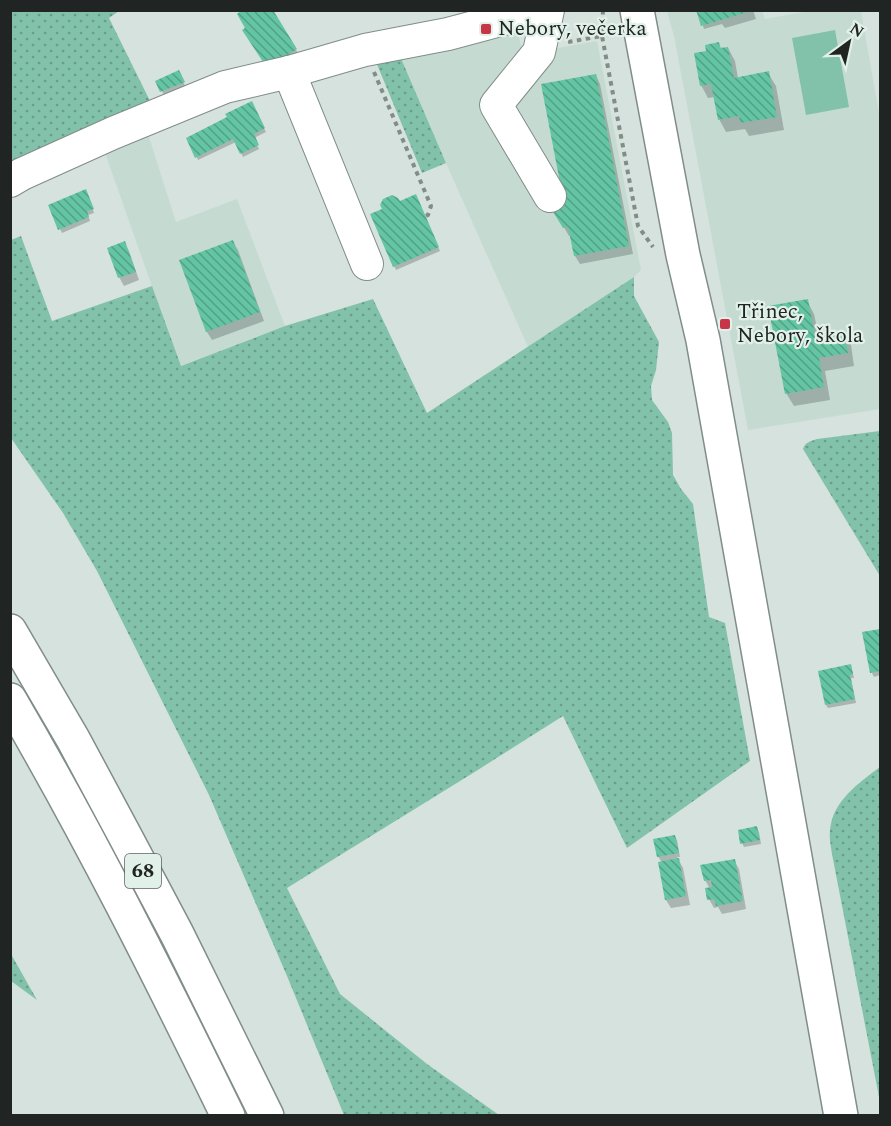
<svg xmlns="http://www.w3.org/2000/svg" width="891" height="1126" viewBox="0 0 891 1126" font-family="Spectral,serif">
<defs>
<pattern id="grass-dots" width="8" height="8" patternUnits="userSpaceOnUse" patternTransform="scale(1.5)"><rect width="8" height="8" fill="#82c2aa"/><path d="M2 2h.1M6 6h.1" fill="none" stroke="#6a9d8a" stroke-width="1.8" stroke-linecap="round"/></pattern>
<pattern id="building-back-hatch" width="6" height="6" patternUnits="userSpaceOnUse" patternTransform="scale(1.5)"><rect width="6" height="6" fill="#64c5a4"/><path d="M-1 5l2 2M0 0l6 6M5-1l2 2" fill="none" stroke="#52a085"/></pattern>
</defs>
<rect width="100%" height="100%" fill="#d5e2dd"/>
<!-- built -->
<g fill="#c5dbd2">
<path d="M667,11H762L765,19L809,11H861L880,119V409L748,430L674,36Z"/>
<path d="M518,32L522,51L552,49L597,41L641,270L634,277L528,347L446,163L400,56L463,41Z"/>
<path d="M147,131L176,222L237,199L285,326L180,366L104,150Z"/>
</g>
<!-- grass -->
<g fill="url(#grass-dots)">
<path d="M11,11H119L109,18L151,103L11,163Z"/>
<path d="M400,56L446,163L422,173L376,62Z"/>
<path d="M21,236L52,321L152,286L181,366L285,326L373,299L427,413L634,277V296L659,342L656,370L651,386L652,400L668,422L672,433L673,475L681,489L693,504L709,617L725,623L750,761L627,848L563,716L473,773L287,888L340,994L427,1064L499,1115H344L287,976L209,795L97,571L63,513L11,438V240Z"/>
<path d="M880,431V576L803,449C805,442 811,441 817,439Z"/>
<path d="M880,767V1102L832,854C831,847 829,838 830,831C832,801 859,783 880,767Z"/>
<path d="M11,954L37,1000L11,981Z"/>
</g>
<!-- pitch -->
<path fill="#82c2aa" d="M835,30L849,107L806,115L792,38Z"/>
<!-- shadow -->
<g fill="#0003">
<path d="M271,10L298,53L270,71L247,29Z"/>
<path d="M698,10H753L756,19L725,28L722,24L704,29Z"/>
<path d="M719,44L722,50L728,48L735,61L738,78L768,73L776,86L784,130L749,136L745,129L726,132L719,119L715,97L708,98L701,85L708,52Z"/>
<path d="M181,75L185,86L164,95L157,82Z"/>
<path d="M596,75L600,84L633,254L580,264L575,256L572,236H569L552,207L564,199Z"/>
<path d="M251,103L266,132L254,138L259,149L243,157L236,142L198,160L188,139L229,118Z"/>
<path d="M88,195L94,213L88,215L90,221L62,233L60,229Z"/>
<path d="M418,200L440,251L396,270L394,266L384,210L399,203Z"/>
<path d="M233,242L238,250L264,321L212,340L207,332L181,261Z"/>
<path d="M124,243L129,251L139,280L124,286L119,277Z"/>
<path d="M807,301L814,314L819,337H828L843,332L851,345L854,366L825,371L830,400L794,406L786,393Z"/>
<path d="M880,631V675L874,677L872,673L864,634Z"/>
<path d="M851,665L854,678H851L856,703L828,708L826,705Z"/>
<path d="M756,828L759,832L761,844L744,847L742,843Z"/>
<path d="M675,837L677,840L680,857H677L683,868L690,905L671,908L666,900L659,863H662L658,856Z"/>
<path d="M734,860L739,869L746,909L722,914L718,907L714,908L709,899L710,889L705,880Z"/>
</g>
<!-- building -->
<g fill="url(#building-back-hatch)">
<path d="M242,10H273L297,49L267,68L242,30L245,28L237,14Z"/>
<path d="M696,10H751V11L701,26Z"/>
<path d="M719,42L720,48L728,47L734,78L769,71L777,117L740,123L739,116L718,120L711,84L700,86L694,53L706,51L705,45Z"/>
<path d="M179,70L185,82L160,92L155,81Z"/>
<path d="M596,74L629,246L574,256L568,227L563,228L550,207L563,198L541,84Z"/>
<path d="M252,101L265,128L254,134L259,145L240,154L233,139L195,158L186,138L227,117L225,114Z"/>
<path d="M86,189L94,209L87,211L89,217L58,230L48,205Z"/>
<path d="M416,194L439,247L393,267L370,214L382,209L380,205L383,199L392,195L398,198L400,201Z"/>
<path d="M233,240L260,312L206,332L179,260Z"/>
<path d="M125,241L136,272L118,278L107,248Z"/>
<path d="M808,299L815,336L827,334V336L833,335L832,333L844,331L848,353L819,358L824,387L785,394L768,306Z"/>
<path d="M880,629V671L870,673L862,632Z"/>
<path d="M851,664L853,674L850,675L855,699L825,705L818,671Z"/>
<path d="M757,826L760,840L740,844L738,830Z"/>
<path d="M675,835L679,853L657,857L653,839Z"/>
<path d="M679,858L686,896L665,900L658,862Z"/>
<path d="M735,859L743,901L716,906L714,899L707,900L705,888L712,887L711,880L704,881L700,865Z"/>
</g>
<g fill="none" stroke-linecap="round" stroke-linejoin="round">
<!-- minor casing -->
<g stroke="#808d88" stroke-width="34">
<g id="minor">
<path d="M548,10L539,52L496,105L550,196"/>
<path d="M289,72L367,264"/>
<path d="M10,181L22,174L113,133L225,87L289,72L365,50L448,34L538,10"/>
</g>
</g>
<!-- major casing -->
<g stroke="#808d88" stroke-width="36">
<path id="major" d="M637,10L683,255L703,340L841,1116"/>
</g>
<!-- highway casing -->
<g stroke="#808d88" stroke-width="36">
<g id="highway">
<path d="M10,631L73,739L124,834L177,934L267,1116"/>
<path d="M10,700C89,835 159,975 228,1116"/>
</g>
</g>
<!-- path -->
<g stroke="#828c88" stroke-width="4" stroke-dasharray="4.5 4.5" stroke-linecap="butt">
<path d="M603,10L602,36L638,226L653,247"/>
<path d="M568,42L602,36"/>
<path d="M374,72L431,206L428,215L426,216"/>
</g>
<!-- minor -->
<use href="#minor" stroke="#fff" stroke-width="32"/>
<!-- major -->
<use href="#major" stroke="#fff" stroke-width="33"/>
<!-- highway -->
<use href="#highway" stroke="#fff" stroke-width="33"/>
</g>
<!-- markers -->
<g fill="#c63647" stroke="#e2f0ea" stroke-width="2">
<rect x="480" y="23" width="12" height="12" rx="3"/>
<rect x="719" y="318" width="12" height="12" rx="3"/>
</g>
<g text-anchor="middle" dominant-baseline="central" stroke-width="4.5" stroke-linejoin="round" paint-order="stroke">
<!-- shield labels -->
<rect fill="#e2f0ea" stroke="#5a625f" stroke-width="1.5" x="125" y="854" width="36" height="34" rx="4.5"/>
<g font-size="20" font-weight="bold" fill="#202523">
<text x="143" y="871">68</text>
</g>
<!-- poi labels -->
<g font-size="21" fill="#202523" stroke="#e2f0ea" text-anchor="start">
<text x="498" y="29">Nebory, večerka</text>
<text x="737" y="312">Třinec,<tspan x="737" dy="24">Nebory, škola</tspan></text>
</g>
</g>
<!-- border -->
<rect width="891" height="1126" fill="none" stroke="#202523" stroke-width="24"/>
<!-- north arrow -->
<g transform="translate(849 42) rotate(33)" stroke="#e2f0ea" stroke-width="4.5" paint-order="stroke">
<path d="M0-4.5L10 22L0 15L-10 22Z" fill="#202523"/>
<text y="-9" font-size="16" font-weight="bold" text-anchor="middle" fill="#202523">N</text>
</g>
</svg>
